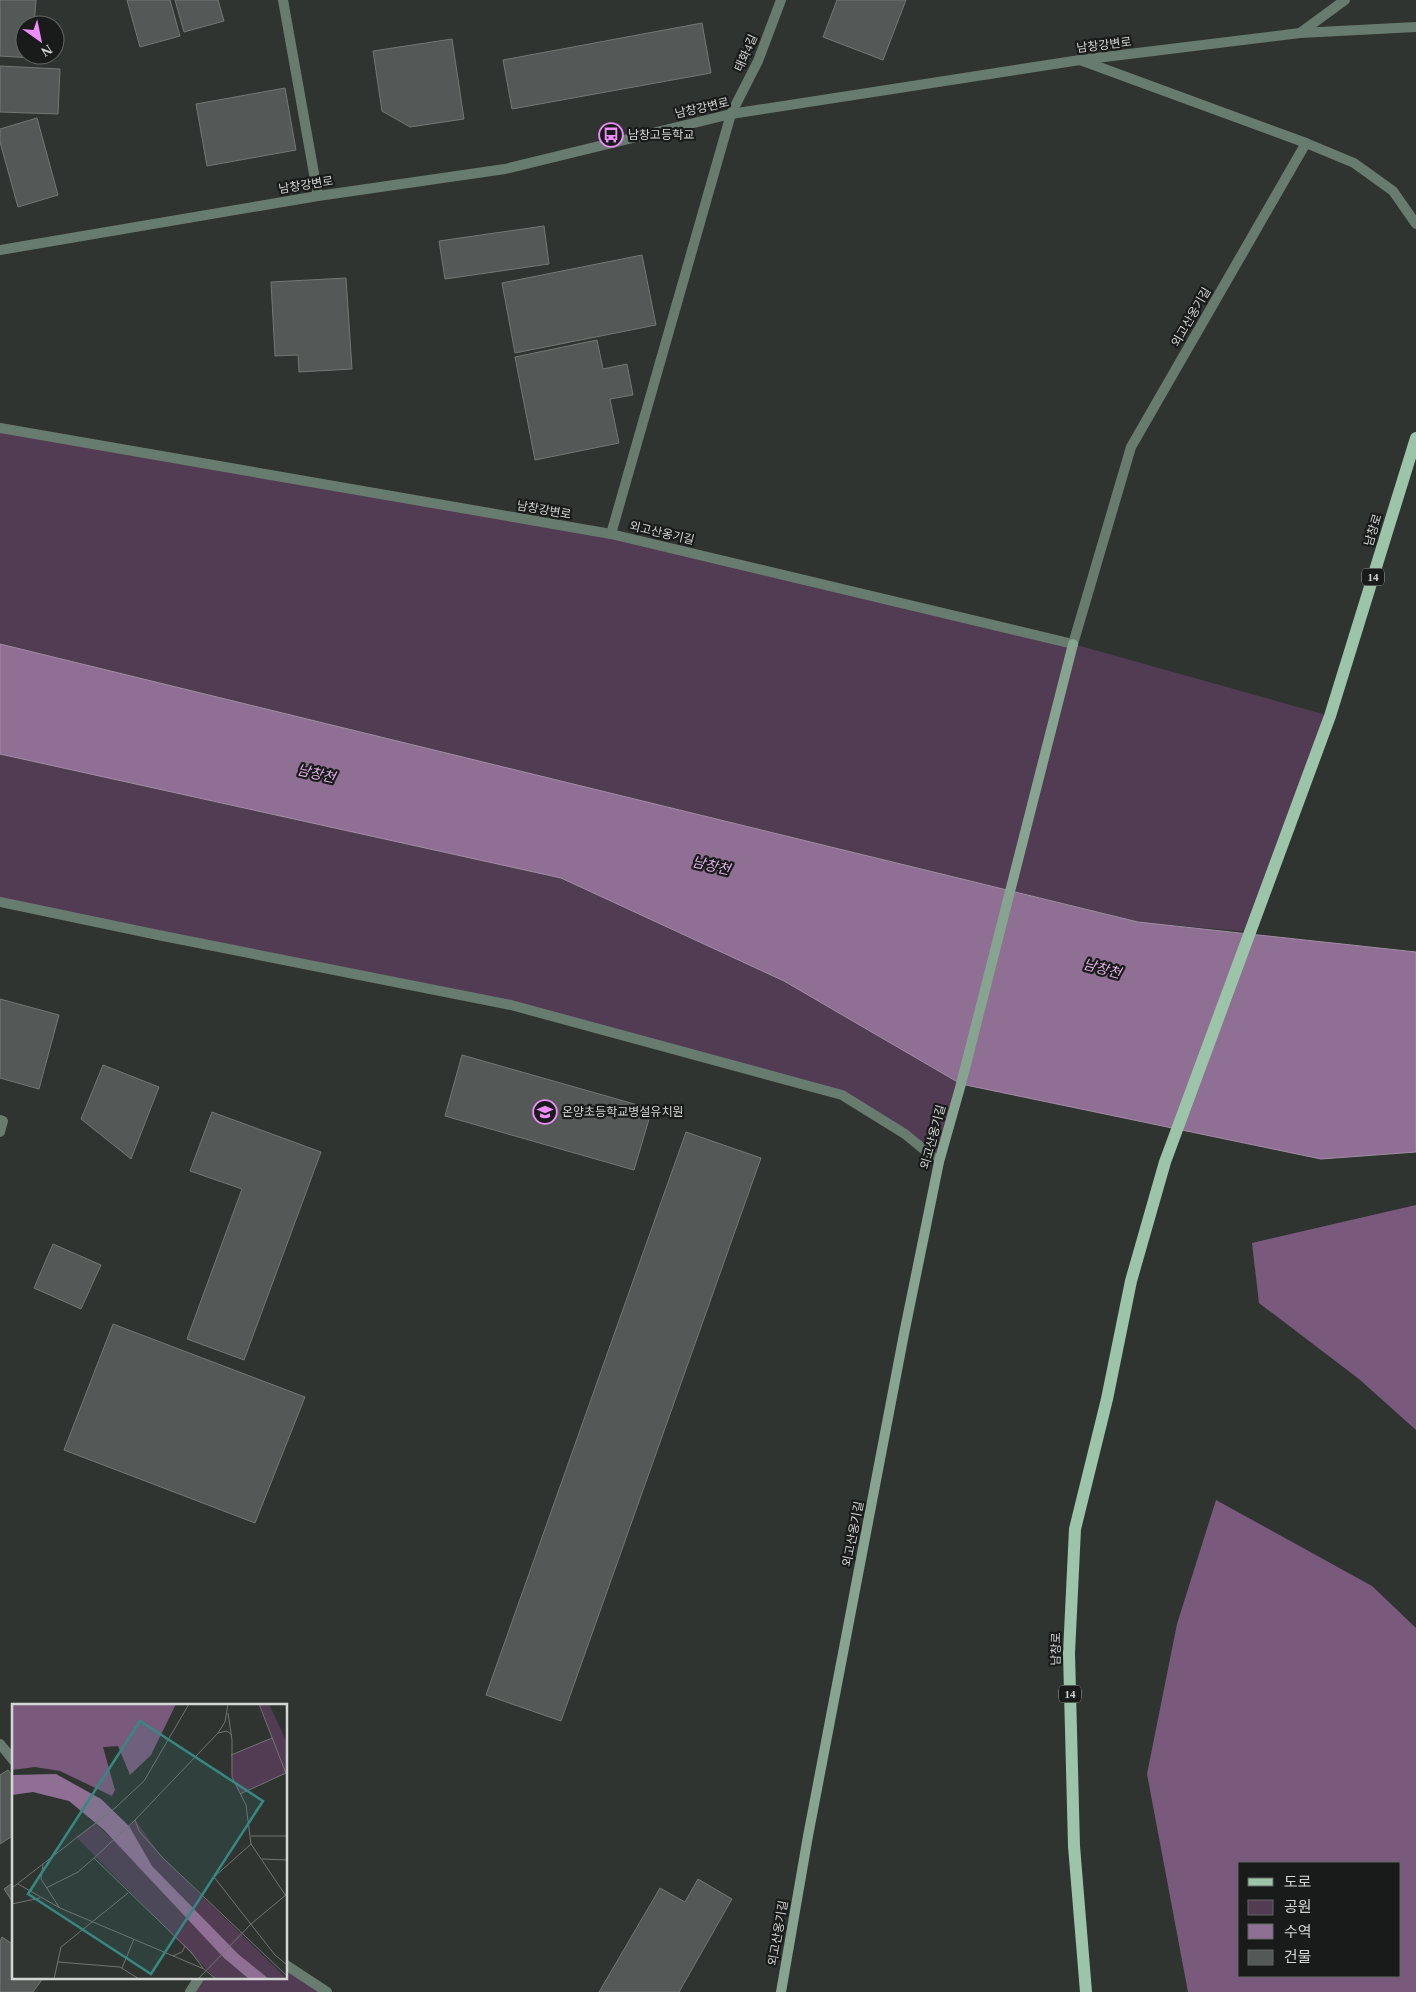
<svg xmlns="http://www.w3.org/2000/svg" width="1416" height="1992" viewBox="0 0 1416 1992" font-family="'Times New Roman','Noto Sans KR',serif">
<rect width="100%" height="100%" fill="#303431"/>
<!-- green -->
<g fill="#523c54">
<path d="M0,428L611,534L1073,644L1330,716L1250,932L1138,922L1009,890L939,1162L842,1095L511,1005L0,899Z"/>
<path d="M286,1965L327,1992H190L199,1978H286Z"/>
</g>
<!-- forest -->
<g fill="#795a7d" fill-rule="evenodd">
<path d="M1416,1205V1430L1359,1379L1259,1303L1252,1243Z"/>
<path d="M1216,1500L1372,1586L1416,1628V1992H1188L1147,1774L1177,1624ZM1240,1863H1400V1976H1240Z"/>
</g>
<!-- water -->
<path fill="#8f6f93" stroke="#a38ea6" d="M0,644L1138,922L1416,952V1152L1321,1159L961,1084L784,981L561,878L0,754Z"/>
<!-- building -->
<g fill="#545856" stroke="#737775">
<path d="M0,0H36L34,25H25V55H33L32,58L0,56Z"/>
<path d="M127,0H170L180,36L140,47Z"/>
<path d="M175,0H218L224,21L184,32Z"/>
<path d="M837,0H906L883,60L823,37Z"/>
<path d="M702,23L711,73L512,109L503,60Z"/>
<path d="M452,39L464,119L410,127L382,111L373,51Z"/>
<path d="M0,66L60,69L58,114L0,112Z"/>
<path d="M285,88L296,150L207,166L196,104Z"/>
<path d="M37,118L58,195L18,207L0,142V129Z"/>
<path d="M544,226L549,264L445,279L439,241Z"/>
<path d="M642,255L656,325L515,353L502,283Z"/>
<path d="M346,278L352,369L299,372L298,355L275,356L271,282Z"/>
<path d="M597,340L603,369L627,364L633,395L610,399L619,443L535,460L515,357Z"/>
<path d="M0,999L59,1015L39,1089L0,1078Z"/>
<path d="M462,1055L652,1109L634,1170L445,1116Z"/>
<path d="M103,1065L159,1087L131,1159L81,1119Z"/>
<path d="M212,1112L321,1152L244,1360L187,1339L242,1189L190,1171Z"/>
<path d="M686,1132L761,1158L561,1721L486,1695Z"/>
<path d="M53,1244L101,1265L81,1309L34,1288Z"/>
<path d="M113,1324L305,1397L255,1523L64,1450Z"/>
<path d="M8,1770L14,1778V1835L0,1844V1775Z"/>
<path d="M698,1879L732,1899L679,1992H599L660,1888L685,1902Z"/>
<path d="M14,1882V1904L4,1889Z"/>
<path d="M2,1937L14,1945V1978H43L33,1992H0V1941Z"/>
</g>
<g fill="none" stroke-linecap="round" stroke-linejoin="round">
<!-- minor -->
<g stroke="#687b6f" stroke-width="10">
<path d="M283,0L318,196"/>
<path d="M1300,33L1345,0"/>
<path d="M1080,60L1306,143L1354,163L1393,191L1416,224"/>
<path d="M611,534L731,114L758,61L781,0"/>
<path d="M1073,644L1131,447L1306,143"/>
<path d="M0,902L163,936L511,1005L842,1095L905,1134L939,1162"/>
<path d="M190,1992L199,1978"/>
</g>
<!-- tertiary -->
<g stroke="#687b6f" stroke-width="10">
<path d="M0,250L318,196L505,169L731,114L1080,60L1300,33L1416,27"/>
<path d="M0,428L611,534L1073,644"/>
<path d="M0,1120L3,1121L0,1132"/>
<path d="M0,1744L14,1761"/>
<path d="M286,1965L327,1992"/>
</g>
<!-- secondary -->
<path stroke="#86a490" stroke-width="10" d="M781,1992L808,1836L904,1334L939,1162L961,1084L1073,644"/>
<!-- primary -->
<path stroke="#9cc4a9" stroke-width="12" d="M1086,1992L1074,1846L1069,1653L1075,1529L1107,1399L1131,1281L1165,1162L1330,716L1416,438"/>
</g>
<!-- icons -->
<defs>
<g id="bus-ring" transform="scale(1.25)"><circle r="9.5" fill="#191b1a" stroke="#ed8cfa" stroke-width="1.5"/><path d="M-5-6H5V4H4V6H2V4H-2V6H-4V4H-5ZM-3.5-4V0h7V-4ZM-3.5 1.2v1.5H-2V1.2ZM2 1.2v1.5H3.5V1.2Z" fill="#ed8cfa"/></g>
<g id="school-ring" transform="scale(1.25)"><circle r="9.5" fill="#191b1a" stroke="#ed8cfa" stroke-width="1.5"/><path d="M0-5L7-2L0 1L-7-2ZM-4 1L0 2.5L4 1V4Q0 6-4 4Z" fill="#ed8cfa"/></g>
</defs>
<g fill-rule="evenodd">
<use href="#bus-ring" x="611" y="135"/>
<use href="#school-ring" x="545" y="1112"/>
</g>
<g text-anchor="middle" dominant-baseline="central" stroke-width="4.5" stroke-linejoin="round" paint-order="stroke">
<!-- shield labels -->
<g fill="#191b1a" stroke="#9b9e9c" stroke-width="1">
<rect x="1362" y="568.5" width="22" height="17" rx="4"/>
<rect x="1059" y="1685.5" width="22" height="17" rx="4"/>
</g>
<g font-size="11" font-weight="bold" fill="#d3d6d4">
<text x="1373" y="577">14</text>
<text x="1070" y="1694">14</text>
</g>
<!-- street labels -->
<g font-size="12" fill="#d3d6d4" stroke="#191b1a">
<text transform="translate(1104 45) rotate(-7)">남창강변로</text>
<text transform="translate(746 53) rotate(-66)">태화4길</text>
<text transform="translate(702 108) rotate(-13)">남창강변로</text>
<text transform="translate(306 185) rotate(-9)">남창강변로</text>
<text transform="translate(1191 317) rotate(-60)">외고산옹기길</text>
<text transform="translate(544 510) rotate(10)">남창강변로</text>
<text transform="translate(1373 530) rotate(-73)">남창로</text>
<text transform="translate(662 533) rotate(13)">외고산옹기길</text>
<text transform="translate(933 1137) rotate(-75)">외고산옹기길</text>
<text transform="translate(853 1534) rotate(-79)">외고산옹기길</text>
<text transform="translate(1056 1649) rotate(-89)">남창로</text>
<text transform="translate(778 1933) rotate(-80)">외고산옹기길</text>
</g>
<!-- poi labels -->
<g font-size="12" fill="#d3d6d4" stroke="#191b1a" text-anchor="start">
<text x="628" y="135">남창고등학교</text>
<text x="562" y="1112">온양초등학교병설유치원</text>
</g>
<!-- water labels -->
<g font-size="14" font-style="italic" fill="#e4b1ea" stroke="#191b1a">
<text transform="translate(316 774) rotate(13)">남창천</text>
<text transform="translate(711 866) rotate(13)">남창천</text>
<text transform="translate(1102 969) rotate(15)">남창천</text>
</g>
</g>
<!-- overview -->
<g transform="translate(12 1704)">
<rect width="275" height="275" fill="#303431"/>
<path d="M247,0H257L275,39V72L274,69L228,90L220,73L219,51L260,34ZM123,116L151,154L275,275H204L64,133L83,119L101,136Z" fill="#523c54"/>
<path d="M0,0H164L139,51L118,71L106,42L91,43L103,86L100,92L48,67L23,63L0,66Z" fill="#795a7d"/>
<path d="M44,70L89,95L117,122L140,162L226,250L257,275H237L212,254L92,126L57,97L21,88L0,91V71Z" fill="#8f6f93"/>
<path fill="none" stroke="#717572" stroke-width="1" d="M247,0L275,72M216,9L220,36V73L234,101L239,140M206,29L215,27L220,31M219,51L260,34M228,90L274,69M123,116L127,127L151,154L275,272M239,132H275M239,140L202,173L263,251L275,261M239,140L274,192M82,154L123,116L206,29L213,18L216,0M250,155L275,156M31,160L29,175L47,203M6,180L48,204L192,265L204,275M0,184L103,104L132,77L177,0M34,184L66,168L82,154L179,248L191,264M0,200L28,194M161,252L170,248L173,242M46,258L108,263L127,275M110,264L122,235M42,275L49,243L116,189M186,275L239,220L275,190"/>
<path fill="#368982" fill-opacity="0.15" stroke="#368982" stroke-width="2.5" d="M128,17L251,97L139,270L16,190Z"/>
<rect width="275" height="275" fill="none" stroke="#d3d6d4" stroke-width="2.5"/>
</g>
<!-- legend -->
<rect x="1238" y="1862" width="162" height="115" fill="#191b1a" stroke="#636664"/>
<rect x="1248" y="1878" width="25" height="8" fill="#9cc4a9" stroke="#636664"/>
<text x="1284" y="1887" font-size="15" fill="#d3d6d4">도로</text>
<rect x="1248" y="1900" width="25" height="15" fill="#523c54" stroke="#636664"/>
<text x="1284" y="1912" font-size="15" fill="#d3d6d4">공원</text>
<rect x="1248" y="1924" width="25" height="15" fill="#8f6f93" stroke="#636664"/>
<text x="1284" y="1937" font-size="15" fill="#d3d6d4">수역</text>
<rect x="1248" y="1950" width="25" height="15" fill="#545856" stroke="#636664"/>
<text x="1284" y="1962" font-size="15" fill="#d3d6d4">건물</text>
<!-- north arrow -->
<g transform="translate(40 40) rotate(147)"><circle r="24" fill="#191b1a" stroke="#636664"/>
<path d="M0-4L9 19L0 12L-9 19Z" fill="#ed8cfa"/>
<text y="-8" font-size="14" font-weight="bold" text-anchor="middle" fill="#d3d6d4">N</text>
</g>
</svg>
